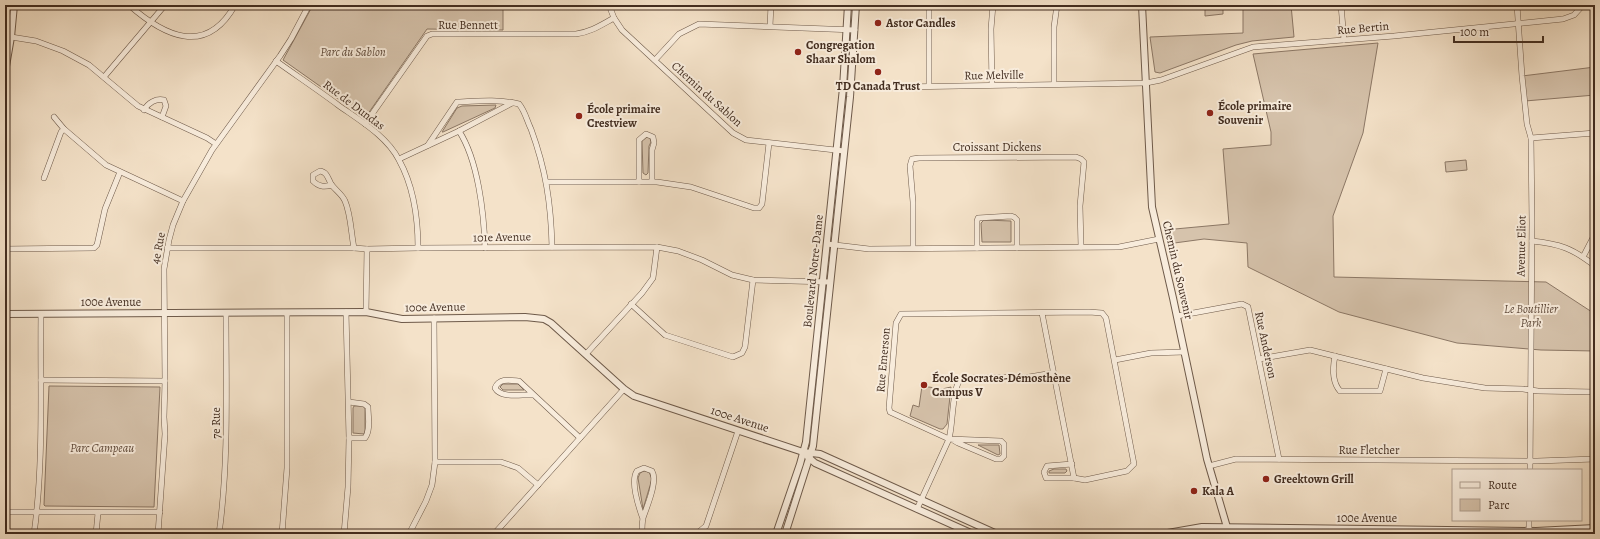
<svg xmlns="http://www.w3.org/2000/svg" width="1600" height="539" viewBox="0 0 1600 539" font-family="Alegreya,serif">
<rect width="100%" height="100%" fill="#f4e2c9"/>
<filter id="stains"><feTurbulence type="fractalNoise" baseFrequency=".005" numOctaves="4"/><feColorMatrix values="0 0 0 0 .2 0 0 0 0 .09 0 0 0 0 .02 0 0 0 .5 -.17"/></filter>
<radialGradient id="worn" r=".72"><stop offset=".6" stop-color="#630" stop-opacity="0"/><stop offset="1" stop-color="#630" stop-opacity=".3"/></radialGradient>
<!-- green -->
<g fill="#d6c3ac" stroke="#8c7866">
<path d="M313,5H503V30L427,29L365,118L283,60Z"/>
<path d="M1205,5H1223V14L1205,16Z"/>
<path d="M1243,5H1291L1294,37L1252,41L1236,45L1160,73L1155,72L1150,37L1243,33Z"/>
<path d="M1378,43L1363,133L1333,216L1334,277L1546,282L1595,314V351L1541,350L1457,343L1339,312L1248,267L1247,243L1204,239L1167,244L1164,230L1229,224L1223,149L1271,145V132L1253,54Z"/>
<path d="M1595,67V95L1525,101L1522,76Z"/>
<path d="M496,105L495,108L443,132H442L457,108L462,106Z"/>
<path d="M647,137L650,138L651,142L649,146L648,173L646,175L643,173L642,141Z"/>
<path d="M1466,160L1467,170L1446,172L1445,162Z"/>
<path d="M984,220L1011,221V242H982L981,223Z"/>
<path d="M503,384H518L524,390H503L500,387Z"/>
<path d="M49,386L160,387L154,507L45,506L44,505Z"/>
<path d="M922,386L942,389L951,387L947,424L943,429H940L910,416L913,405L919,407Z"/>
<path d="M354,406H363L365,408V431L364,434L353,433V408Z"/>
<path d="M978,445H999L1000,454L998,455Z"/>
<path d="M1054,469H1066L1067,471L1065,473H1049V471Z"/>
<path d="M644,471L649,472L652,479L643,509L638,478L640,473Z"/>
</g>
<g fill="none" stroke-linecap="round" stroke-linejoin="round">
<!-- minor casing -->
<g stroke="#6e5a4a" stroke-width="6">
<g id="minor">
<path d="M129,5C164,36 206,57 235,5"/>
<path d="M609,5L614,18L622,30L733,133L746,140L844,151"/>
<path d="M1341,5L1344,40"/>
<path d="M1517,5L1522,76L1527,124L1531,138L1532,223L1530,470"/>
<path d="M770,26L771,5"/>
<path d="M5,36L36,41L63,51L89,65L138,106L207,138L216,144"/>
<path d="M655,60L679,34L699,24L855,30"/>
<path d="M276,61C297,76 318,90 338,105C359,120 387,136 399,160C414,187 418,217 418,248"/>
<path d="M104,77L165,5"/>
<path d="M1054,83V27L1057,5"/>
<path d="M929,85V5"/>
<path d="M992,85L991,29L993,5"/>
<path d="M843,88L1146,83L1161,80L1253,47L1394,36L1563,19L1574,15L1583,5"/>
<path d="M144,110C148,103 156,98 164,100L166,106L162,117"/>
<path d="M54,117L64,129L106,165L183,201"/>
<path d="M365,124L427,36L432,34H576C591,32 601,25 614,18"/>
<path d="M459,131C478,160 484,213 485,248"/>
<path d="M1531,138L1595,133"/>
<path d="M428,145L457,102C477,101 500,99 519,104C525,111 527,121 531,129C546,170 551,204 552,247"/>
<path d="M399,159L459,131L512,103"/>
<path d="M44,178L61,132L64,129"/>
<path d="M547,182H657L691,187L754,208H759L762,204L769,143"/>
<path d="M639,182V140L646,134L653,137L654,143L652,150V181"/>
<path d="M332,185C324,187 319,187 313,181V175L320,171C327,172 328,178 331,184C335,190 342,194 345,201C351,215 351,233 354,248"/>
<path d="M1532,241C1560,244 1572,248 1595,266"/>
<path d="M827,244L869,249L1119,247L1159,239"/>
<path d="M167,248H354L367,249L418,248L657,247L678,251L702,260L732,275L753,280L830,282"/>
<path d="M913,248V202L910,166L912,159L919,158L1076,157L1081,159L1084,162L1080,206L1081,247"/>
<path d="M977,248V221L978,218L1011,216L1014,217L1017,220V248"/>
<path d="M5,249L94,248L97,245L105,209L120,172"/>
<path d="M1583,257L1595,234"/>
<path d="M631,304L665,335L733,357L742,353L745,347L753,280"/>
<path d="M366,312L367,249"/>
<path d="M1042,313L1074,478"/>
<path d="M1177,316L1242,304L1248,307L1279,459"/>
<path d="M586,354L642,293L653,278L657,247"/>
<path d="M1335,356C1333,366 1332,382 1340,391H1380L1386,369"/>
<path d="M1259,359L1310,350L1423,378L1485,388L1523,389L1538,391L1595,392"/>
<path d="M1115,360L1151,353L1184,352"/>
<path d="M41,380L165,381"/>
<path d="M533,395C522,394 501,399 495,388C499,378 509,380 519,381L580,438"/>
<path d="M349,402L364,404L368,407C368,416 371,430 365,438H349"/>
<path d="M953,440L958,443L996,459H1001L1004,456V444L1001,441L949,439L890,412L889,408L896,323L901,314L1089,312L1102,313L1106,318L1134,464L1127,471L1085,480L1074,478H1046L1044,472L1047,466L1072,464"/>
<path d="M435,462H501L518,468L538,485"/>
<path d="M1209,466L1236,459L1537,461L1595,459"/>
<path d="M917,509L949,439C953,425 952,389 960,380L969,378L1029,377L1053,373"/>
<path d="M5,512H160"/>
<path d="M34,534C44,461 40,387 41,314"/>
<path d="M96,534L98,513"/>
<path d="M158,534L165,434L164,417L165,381L164,269L169,240L173,225L183,201L212,150L280,56L291,39L309,5"/>
<path d="M219,534C229,461 226,386 226,313"/>
<path d="M282,534L287,468V313"/>
<path d="M344,534L348,487L349,438L346,312"/>
<path d="M409,534L426,501L432,485L435,462L434,318"/>
<path d="M494,534L624,389"/>
<path d="M642,534C642,529 642,523 643,518C647,506 658,481 652,471L644,468L637,471C630,481 639,508 643,519"/>
<path d="M696,534L706,526L738,431"/>
<path d="M1529,534V520"/>
</g>
</g>
<!-- tertiary casing -->
<g stroke="#6e5a4a" stroke-width="8">
<g id="tertiary">
<path d="M1142,5L1152,207L1173,298L1207,459L1229,534"/>
<path d="M5,72L11,37L14,5"/>
<path d="M5,314L366,312L402,319L525,317L544,319L551,323L624,389L634,396L803,452L820,454L997,534"/>
<path d="M807,456L815,463L973,534"/>
<path d="M776,534L800,464L806,442L843,88L848,5"/>
<path d="M785,534L813,446L850,97L856,5"/>
<path d="M1162,534L1202,527L1536,531L1595,528"/>
</g>
</g>
<!-- minor -->
<use href="#minor" stroke="#f8ecdc" stroke-width="5"/>
<!-- tertiary -->
<use href="#tertiary" stroke="#f8ecdc" stroke-width="6"/>
</g>
<!-- markers -->
<g fill="#8f2418" stroke="#f8ecdc" stroke-width="1.5">
<circle cx="878" cy="23" r="4"/>
<circle cx="798" cy="52" r="4"/>
<circle cx="878" cy="72" r="4"/>
<circle cx="1210" cy="113" r="4"/>
<circle cx="579" cy="116" r="4"/>
<circle cx="924" cy="385" r="4"/>
<circle cx="1266" cy="479" r="4"/>
<circle cx="1194" cy="491" r="4"/>
</g>
<g text-anchor="middle" dominant-baseline="central" stroke-width="4" stroke-linejoin="round" paint-order="stroke">
<!-- poi labels -->
<g font-size="12" font-weight="bold" fill="#422d20" stroke="#f8ecdc" text-anchor="start">
<text x="886" y="23">Astor Candles</text>
<text x="806" y="45">Congregation<tspan x="806" dy="14">Shaar Shalom</tspan></text>
<text x="878" y="86" text-anchor="middle">TD Canada Trust</text>
<text x="1218" y="106">École primaire<tspan x="1218" dy="14">Souvenir</tspan></text>
<text x="587" y="109">École primaire<tspan x="587" dy="14">Crestview</tspan></text>
<text x="932" y="378">École Socrates-Démosthène<tspan x="932" dy="14">Campus V</tspan></text>
<text x="1274" y="479">Greektown Grill</text>
<text x="1202" y="491">Kala A</text>
</g>
<!-- street labels -->
<g font-size="12" fill="#422d20" stroke="#f8ecdc">
<text x="468" y="25">Rue Bennett</text>
<text transform="translate(1363 28) rotate(-5)">Rue Bertin</text>
<text transform="translate(994 75) rotate(-1)">Rue Melville</text>
<text transform="translate(707 94) rotate(42)">Chemin du Sablon</text>
<text transform="translate(354 105) rotate(37)">Rue de Dundas</text>
<text x="997" y="147">Croissant Dickens</text>
<text transform="translate(502 237) rotate(-1)">101e Avenue</text>
<text transform="translate(1521 246) rotate(-89)">Avenue Eliot</text>
<text transform="translate(158 248) rotate(-79)">4e Rue</text>
<text transform="translate(1178 270) rotate(77)">Chemin du Souvenir</text>
<text transform="translate(813 271) rotate(-84)">Boulevard Notre-Dame</text>
<text x="111" y="302">100e Avenue</text>
<text transform="translate(435 307) rotate(-1)">100e Avenue</text>
<text transform="translate(1266 345) rotate(78)">Rue Anderson</text>
<text transform="translate(883 360) rotate(-85)">Rue Emerson</text>
<text transform="translate(740 419) rotate(18)">100e Avenue</text>
<text transform="translate(216 423) rotate(-90)">7e Rue</text>
<text x="1369" y="450">Rue Fletcher</text>
<text x="1367" y="518">100e Avenue</text>
</g>
<!-- park labels -->
<g font-size="12" font-style="italic" fill="#604b3c" stroke="#f8ecdc">
<text x="353" y="52">Parc du Sablon</text>
<text x="1531" y="309">Le Boutillier<tspan x="1531" dy="14">Park</tspan></text>
<text x="102" y="448">Parc Campeau</text>
</g>
</g>
<!-- margin -->
<rect width="1600" height="539" fill="none" stroke="#f4e2c9" stroke-width="20"/>
<rect x="6" y="6" width="1588" height="527" fill="none" stroke="#422d20" stroke-width="2"/>
<rect x="10" y="10" width="1580" height="519" fill="none" stroke="#422d20"/>
<!-- legend -->
<rect x="1452" y="469" width="130" height="52" fill="#f8ecdc" stroke="#afa091"/>
<rect x="1460" y="482" width="20" height="6" fill="#f8ecdc" stroke="#afa091"/>
<text x="1488" y="489" font-size="12" fill="#422d20">Route</text>
<rect x="1460" y="499" width="20" height="12" fill="#d6c3ac" stroke="#afa091"/>
<text x="1488" y="509" font-size="12" fill="#422d20">Parc</text>
<!-- scale -->
<path d="M1454 36v6h89v-6" fill="none" stroke="#422d20" stroke-width="2"/>
<text x="1460" y="36" font-size="12" fill="#422d20" stroke="#f8ecdc" stroke-width="3" paint-order="stroke">100 m</text>
<rect width="100%" height="100%" filter="url(#stains)"/>
<rect width="100%" height="100%" fill="url(#worn)"/>
</svg>
